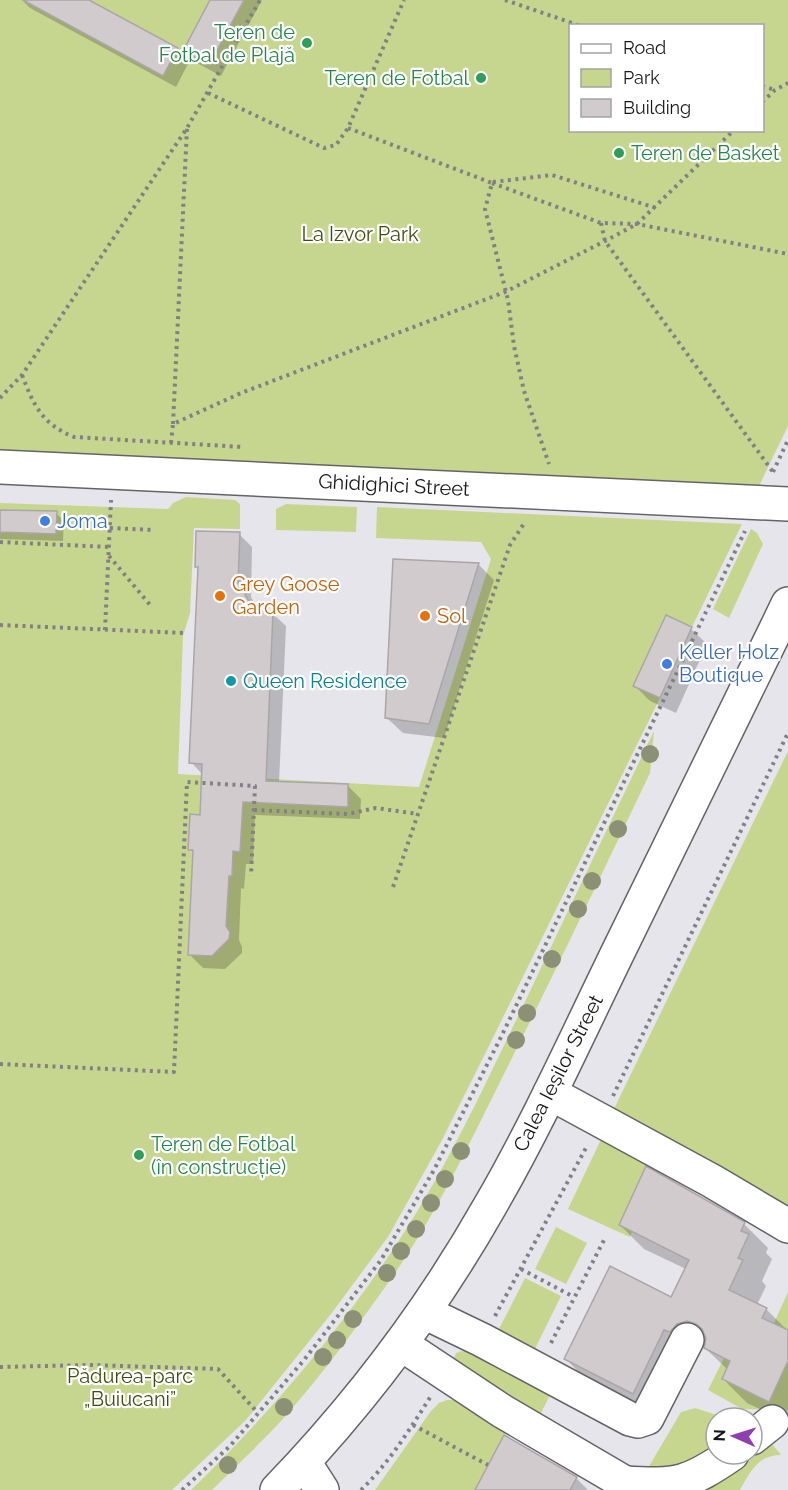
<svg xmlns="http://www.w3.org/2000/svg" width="788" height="1490" viewBox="0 0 788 1490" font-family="Raleway,sans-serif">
<rect width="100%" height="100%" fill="#e7e5ec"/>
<!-- green -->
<g fill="#c7d68f" fill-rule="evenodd">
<path d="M0,0H788V426L759,486L0,450ZM570,26H762V130H570Z"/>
<path d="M186,497L235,500L240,504V529L194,528L190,613L183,636L178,774L419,787L491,559L481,542L376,538L377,507L742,524L692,627L665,616L633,686L660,698L485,1054L441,1142L388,1237L331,1314L246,1420L172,1490H0V503L168,509L173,503Z"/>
<path d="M286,504L357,507L356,532L276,530V509Z"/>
<path d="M751,529L757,533L763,544L729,618L713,609Z"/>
<path d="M654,731L650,773C602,874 554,974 504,1074C470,1142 438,1211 395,1273C360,1323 323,1374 282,1420C260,1444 235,1467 212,1490H191C266,1417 334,1338 392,1251C444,1174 483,1089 523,1006C566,915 610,823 654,731Z"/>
<path d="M788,751V1215L611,1115Z"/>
<path d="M605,1131L651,1155L619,1225L632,1232L630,1237L568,1209Z"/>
<path d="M556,1227L587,1243L566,1284L535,1269Z"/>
<path d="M525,1278L561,1296L533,1353L496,1335Z"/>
<path d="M788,1292V1330L774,1323Z"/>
<path d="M462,1351L479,1353L553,1389L538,1419L457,1365L454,1358L456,1353Z"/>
<path d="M724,1358L730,1360L722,1380L769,1401L788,1361V1410L742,1409L708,1390Z"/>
<path d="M447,1400H455L506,1433L475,1490H375L431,1411L439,1403Z"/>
<path d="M695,1408L726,1418H716V1454H752L760,1429L781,1455C758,1455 750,1472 740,1490H658L648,1468L681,1412Z"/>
</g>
<!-- shadow -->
<g fill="#0003">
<path d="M22,0H85L177,50L189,62L176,87L30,8Z"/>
<path d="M212,0H262L221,76L197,63L185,51Z"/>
<path d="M0,511L56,513L64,521L63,541L0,539Z"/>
<path d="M239,534L252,547L251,597L260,613H272L286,626L279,783L348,786L361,799L360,819L255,815L253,864H246L244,889L241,888L239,940L242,947V953L225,969L203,968L189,954L195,854L190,849L201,816L203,775L191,762L199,568L197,566Z"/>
<path d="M394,560L479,565L494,580L444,738L403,733L387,718Z"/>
<path d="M691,629L707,644L676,713L650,701L635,686Z"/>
<path d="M647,1169L744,1224L768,1248L766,1253L772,1259L762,1281L766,1286L757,1305L766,1309L788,1331V1422L747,1403L723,1379L728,1370L704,1347L701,1348L657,1416L589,1383L566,1359L672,1299L686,1269L644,1249L620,1225Z"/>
<path d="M576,1478L588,1490H477Z"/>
</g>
<!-- building -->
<g fill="#d2cbce" stroke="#aca5a8" stroke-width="1.5">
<path d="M23,0H89L178,48L163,76Z"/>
<path d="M210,0H244L209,65L183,51Z"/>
<path d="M0,510L57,511L56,534L0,532Z"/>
<path d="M196,531L240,532L238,583L255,611L273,612L266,781L348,784V807L243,802L240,852L233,851L232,876H229L226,926L230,932L229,939L212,956L188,955L193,850H188L190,814L200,815L202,764L189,763L198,567H195Z"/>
<path d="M393,559L479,563L429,724L385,718Z"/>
<path d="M666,615L692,627L660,698L633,686Z"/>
<path d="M646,1166L745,1222L741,1231L749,1234L738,1258L743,1260L729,1290L767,1308L762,1318L788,1330V1361L769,1402L722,1379L730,1361L704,1348L706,1338L702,1329L696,1324L687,1321L677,1324L670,1332L664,1330L633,1394L564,1359L610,1266L671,1297L689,1260L619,1225Z"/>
<path d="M504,1435L577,1477L570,1490H475Z"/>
</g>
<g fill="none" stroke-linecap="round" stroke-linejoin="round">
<!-- minor casing -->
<g stroke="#646368" stroke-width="36">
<g id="minor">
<path d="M0,467L788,504"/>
<path d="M550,1093L712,1181L788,1226"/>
<path d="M424,1312L482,1340L630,1419L638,1421L647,1418L687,1340"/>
<path d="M401,1344L502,1411L625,1483L621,1490"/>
<path d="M752,1438L772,1422"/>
<path d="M304,1462L322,1490"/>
<path d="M625,1483C678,1486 688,1484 732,1454"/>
</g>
</g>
<!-- major casing -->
<g stroke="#646368" stroke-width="36">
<path id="major" d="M277,1490C360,1404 431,1310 490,1206C538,1123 578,1034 620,948C676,833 733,719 788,604"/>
</g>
<!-- path -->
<g stroke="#828085" stroke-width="4" stroke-dasharray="3 4.5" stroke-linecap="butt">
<path d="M505,0L581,26"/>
<path d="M762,86L775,90"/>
<path d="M208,93L324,148L336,145L348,128L404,0"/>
<path d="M762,102L775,90L788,83"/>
<path d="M348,128L492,183L485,209L508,300L514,346L524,391L549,464"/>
<path d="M493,182L552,175L656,208"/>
<path d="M492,183L601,223L637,224L788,254"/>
<path d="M601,223L605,241L773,472"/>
<path d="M22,375C34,406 42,424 74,437L243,447"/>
<path d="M0,398L22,375L187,128L260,0"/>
<path d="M173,424L187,128"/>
<path d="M171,443L173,424L241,393L505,292L605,241L637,224L734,130"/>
<path d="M773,472L788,440"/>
<path d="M110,528L155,530"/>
<path d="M0,542L109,547"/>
<path d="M109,556L151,606"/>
<path d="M0,625L184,633"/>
<path d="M105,630L111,500"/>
<path d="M254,810L347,814L376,808L418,814"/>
<path d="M393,887L510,545L525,522"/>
<path d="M0,1064L174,1072L187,782L255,786L251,876"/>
<path d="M613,1096L788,733"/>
<path d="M521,1269L574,1297"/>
<path d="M495,1316L587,1146"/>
<path d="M551,1343L604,1240"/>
<path d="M0,1367L89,1365L218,1369L258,1413"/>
<path d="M413,1425L488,1465"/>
<path d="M182,1490L230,1446L304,1360L381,1260L434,1170L501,1037L745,531"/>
<path d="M361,1490C389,1463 410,1429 431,1396"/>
</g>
<!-- minor -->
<use href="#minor" stroke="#fff" stroke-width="33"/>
<!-- major -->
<use href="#major" stroke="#fff" stroke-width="33"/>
</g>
<!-- trees -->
<g fill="#8c9075">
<circle cx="650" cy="754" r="9"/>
<circle cx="618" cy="829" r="9"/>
<circle cx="592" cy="881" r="9"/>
<circle cx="578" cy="909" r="9"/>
<circle cx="552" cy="959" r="9"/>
<circle cx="527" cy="1013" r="9"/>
<circle cx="516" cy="1040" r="9"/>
<circle cx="461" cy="1151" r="9"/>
<circle cx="445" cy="1179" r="9"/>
<circle cx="431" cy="1203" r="9"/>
<circle cx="416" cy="1229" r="9"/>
<circle cx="401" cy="1251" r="9"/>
<circle cx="387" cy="1273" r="9"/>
<circle cx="353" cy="1319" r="9"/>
<circle cx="337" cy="1340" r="9"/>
<circle cx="323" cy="1357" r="9"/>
<circle cx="284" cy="1407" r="9"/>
<circle cx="228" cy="1465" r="9"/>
</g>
<!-- markers -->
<g fill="#2e9e5b" stroke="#fff" stroke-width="2">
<circle cx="307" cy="43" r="6"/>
<circle cx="481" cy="78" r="6"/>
<circle cx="619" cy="153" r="6"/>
<circle cx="139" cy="1155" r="6"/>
</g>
<g fill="#3f7fe0" stroke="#fff" stroke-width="2">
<circle cx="45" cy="521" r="6"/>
<circle cx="667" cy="664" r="6"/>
</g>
<g fill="#e8710a" stroke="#fff" stroke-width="2">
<circle cx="220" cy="596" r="6"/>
<circle cx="425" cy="616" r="6"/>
</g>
<circle fill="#0f9aa8" stroke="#fff" stroke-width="2" cx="231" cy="681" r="6"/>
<g text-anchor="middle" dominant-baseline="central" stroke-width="4.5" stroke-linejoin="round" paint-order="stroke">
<!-- leisure labels -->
<g font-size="20" fill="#27864d" stroke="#fff" text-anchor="end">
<text x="295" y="32">Teren de<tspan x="295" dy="23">Fotbal de Plajă</tspan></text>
<text x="469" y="78">Teren de Fotbal</text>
<text x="631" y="153" text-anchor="start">Teren de Basket</text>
<text x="151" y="1144" text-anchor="start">Teren de Fotbal<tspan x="151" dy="23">(în construcție)</tspan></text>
</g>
<!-- park labels -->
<g font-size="20" fill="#424b14" stroke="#fff">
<text x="360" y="234">La Izvor Park</text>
<text x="130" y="1376">Pădurea-parc<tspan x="130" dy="23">„Buiucani”</tspan></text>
</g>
<!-- street labels -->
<g font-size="20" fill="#181719" stroke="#fff">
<text transform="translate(394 485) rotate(3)">Ghidighici Street</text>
<text transform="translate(558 1073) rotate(-63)">Calea Ieșilor Street</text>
</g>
<!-- shop labels -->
<g font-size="20" fill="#366cbe" stroke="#fff" text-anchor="start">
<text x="57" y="521">Joma</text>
<text x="679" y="652">Keller Holz<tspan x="679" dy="23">Boutique</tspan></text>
</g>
<!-- food labels -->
<g font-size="20" fill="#c56008" stroke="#fff" text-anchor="start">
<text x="232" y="584">Grey Goose<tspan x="232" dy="23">Garden</tspan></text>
<text x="437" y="616">Sol</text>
</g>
<!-- culture labels -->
<g font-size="20" fill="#0d838f" stroke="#fff" text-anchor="start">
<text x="243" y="681">Queen Residence</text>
</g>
</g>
<!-- legend -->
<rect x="569" y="24" width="195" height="108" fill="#ffffff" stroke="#a3a2a3" stroke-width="1.5"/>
<rect x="581" y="44" width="30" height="9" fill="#ffffff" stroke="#a3a2a3" stroke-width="1.5"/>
<text x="623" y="54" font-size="18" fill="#181719">Road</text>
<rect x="581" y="69" width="30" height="18" fill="#c7d68f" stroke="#a3a2a3" stroke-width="1.5"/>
<text x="623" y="84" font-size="18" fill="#181719">Park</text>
<rect x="581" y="99" width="30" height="18" fill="#d2cbce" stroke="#a3a2a3" stroke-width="1.5"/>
<text x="623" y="114" font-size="18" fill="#181719">Building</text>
<!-- north arrow -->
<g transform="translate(734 1436) rotate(273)"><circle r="28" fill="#ffffff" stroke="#a3a2a3" stroke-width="1.5"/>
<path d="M0-4.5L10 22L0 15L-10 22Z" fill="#8f3faf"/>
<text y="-9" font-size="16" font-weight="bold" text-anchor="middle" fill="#181719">N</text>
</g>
</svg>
